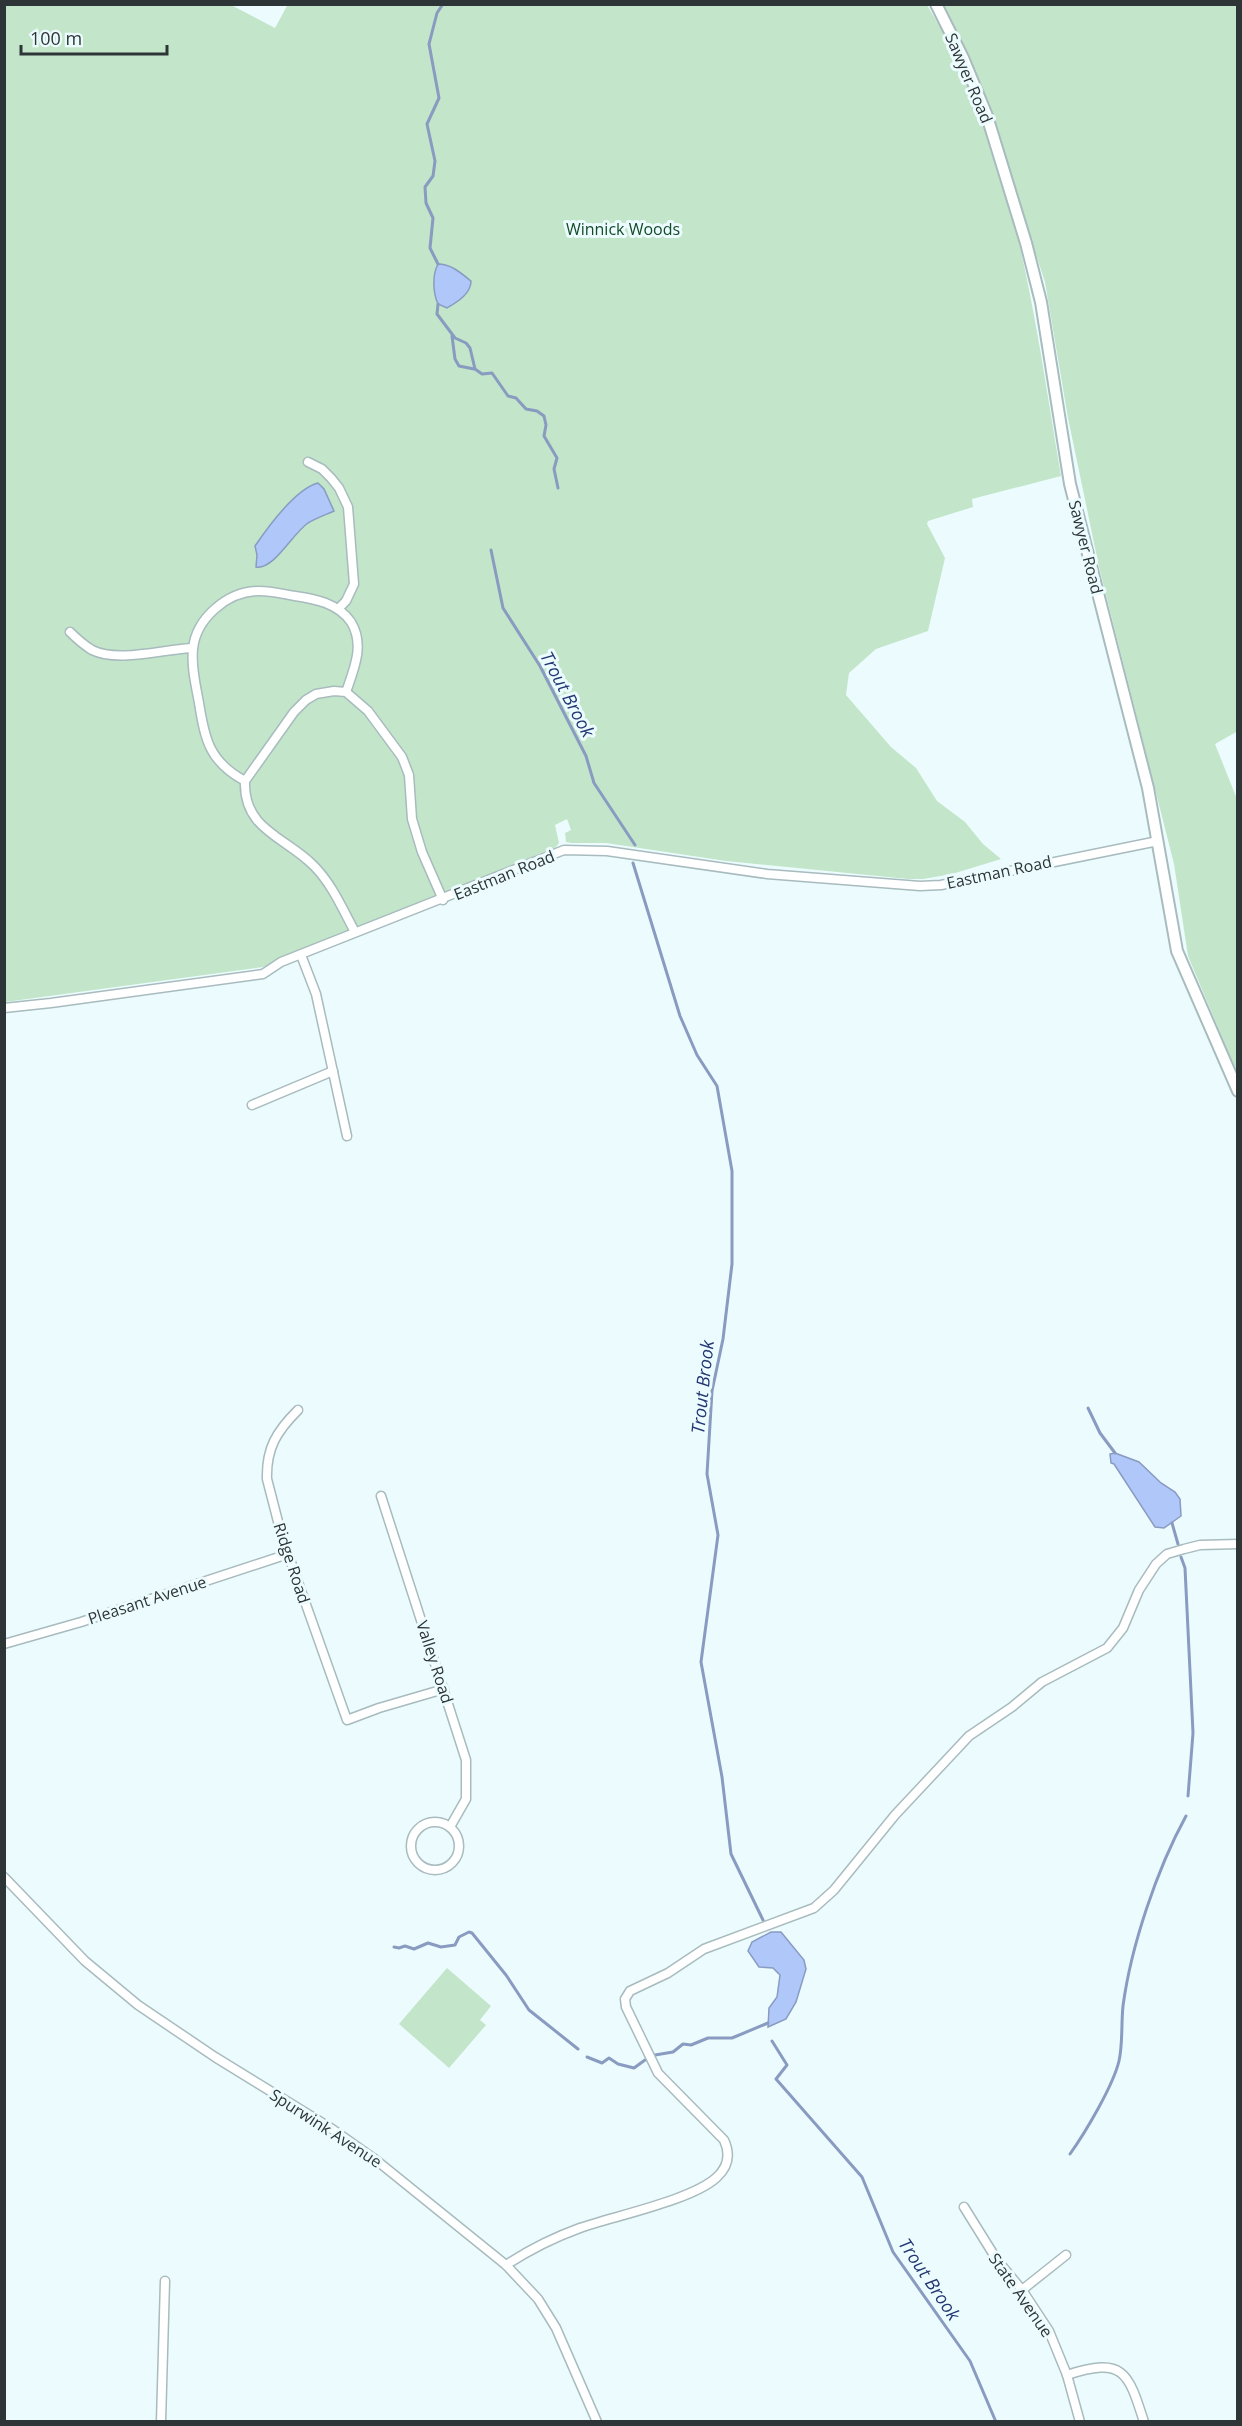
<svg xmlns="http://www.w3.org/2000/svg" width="1242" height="2426" viewBox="0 0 1242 2426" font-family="'Open Sans',sans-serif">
<rect width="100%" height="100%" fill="#ecfcfe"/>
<!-- green -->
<g fill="#c3e5c9">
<path d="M288,4L927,5C940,27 953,49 964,73C1021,200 1038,340 1061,476L972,499L973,507L928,521L927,524L945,558L928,631L876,649L849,673L846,695L891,747L916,768L937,801L965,822L983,844L1001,859L952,874L923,879H908L726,861L606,843H571L566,842L565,833L571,830L567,819L555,825L559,843L556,847L281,962L263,967L5,1002L4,5H231L275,28Z"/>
<path d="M943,5H1237L1238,731L1215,744L1237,799V1073L1188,956L1174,864L1099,567L1068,418L1045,282L975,70Z"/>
<path d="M447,1968L491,2006L480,2020L486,2025L449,2068L399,2024Z"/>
</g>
<!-- water -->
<g fill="#b0c7fa" stroke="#899bc0" stroke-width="1.5">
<path d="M438,264C451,264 461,273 471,281C471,294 457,302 447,308L438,304C433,293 432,275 438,264Z"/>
<path d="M318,483L324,489L334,511C325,515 316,518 308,523C292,534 274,570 256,567L257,555L255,546C268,527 295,489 318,483Z"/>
<path d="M1115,1453L1139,1462L1161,1483L1175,1492L1180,1499L1181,1516L1164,1528L1155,1527L1114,1464L1111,1463L1110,1454Z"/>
<path d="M771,1932H781L804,1960L806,1969L796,2002L786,2019L768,2027L769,2008L777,1997L780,1975L773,1968L759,1967L748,1951L752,1942Z"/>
</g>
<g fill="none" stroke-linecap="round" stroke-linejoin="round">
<!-- stream -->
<g stroke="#899bc0" stroke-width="3">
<path d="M438,264L430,248L433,218L426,203L425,187L433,176L435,161L427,124L439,98L429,44L437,13L443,4"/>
<path d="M438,304L437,314L455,338L466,343L470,348L475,369L482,374L492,373L508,396L516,398L526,409L537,411L544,416L546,425L544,436L557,458L554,469L558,488"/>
<path d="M452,336L455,359L459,366L474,369"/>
<path d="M491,550L503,608L540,666L586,756L594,783L635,845"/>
<path d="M633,863L680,1016L697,1055L717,1086L732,1171V1264L723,1339L712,1391L707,1474L718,1535L701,1662L722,1777L731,1854L763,1920"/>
<path d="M1088,1408L1100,1433L1115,1453"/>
<path d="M1172,1523L1178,1544"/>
<path d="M1181,1557L1185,1568L1193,1733L1188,1796"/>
<path d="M394,1947L399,1948L405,1946L414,1949L428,1943L441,1947L455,1945L459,1937L469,1932L472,1933L506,1975L529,2010L578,2049"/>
<path d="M772,2041L787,2065L776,2079L862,2177L893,2252L970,2361L996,2422"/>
<path d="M655,2055L673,2052L683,2044L691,2045L708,2038H732L768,2023"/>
<path d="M587,2057L602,2063L609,2058L618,2064L634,2068L645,2060"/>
<path d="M1070,2154C1085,2133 1113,2086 1119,2061C1123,2043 1121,2025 1123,2006C1131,1946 1157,1869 1186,1816"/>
</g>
<!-- minor casing -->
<g stroke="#a8bbbe" stroke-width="11">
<g id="minor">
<path d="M308,462L322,469L331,478L339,488L348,507L354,584L346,601L338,609"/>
<path d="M70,632C77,639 84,645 92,650C118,663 164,649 193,648"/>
<path d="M245,781C210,762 205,741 199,703C196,686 191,667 193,649C196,618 228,591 259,591C271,591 283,594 295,596C315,599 338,603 351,622C365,645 354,669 346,692"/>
<path d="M355,932C343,910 332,884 314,866C286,837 243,830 245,781L294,712L306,700L316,694L334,691L346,692L368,711L402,757L409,775L412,819L422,852L443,900"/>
<path d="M301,955L316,994L347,1136"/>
<path d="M4,1008L51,1003L263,974L281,962L564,850L607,851L767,874L920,886L941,885L1158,841"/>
<path d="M252,1105L333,1071"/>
<path d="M298,1410C277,1431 266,1448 267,1479L282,1537L347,1720L379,1708L444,1689"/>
<path d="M381,1496L466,1760V1799L450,1827"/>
<path d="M4,1644L81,1622L288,1554"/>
<circle cx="435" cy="1846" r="24"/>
<path d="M4,1877L85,1961L138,2005L215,2057L332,2129L376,2160L506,2265L538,2299L556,2328L597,2422"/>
<path d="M964,2207L997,2260L1022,2290L1049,2331L1067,2375L1080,2422"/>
<path d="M506,2265C529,2250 555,2237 580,2228C614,2216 693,2200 717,2177C729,2166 730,2153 724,2140L658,2073L626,2007L625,1999L630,1991L668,1973L704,1949L814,1908L834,1890L895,1815L969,1736L1012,1707L1042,1682L1107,1648L1123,1628L1139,1590L1156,1564L1167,1554L1184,1549L1200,1545L1238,1544"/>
<path d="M1022,2290L1066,2255"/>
<path d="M1067,2375C1123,2357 1128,2371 1144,2422"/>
<path d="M161,2422L165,2281"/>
</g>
</g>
<!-- tertiary casing -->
<g stroke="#a8bbbe" stroke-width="14">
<path id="tertiary" d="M936,4L963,58L987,116L1026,243L1041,302L1070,484L1148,788L1177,951L1238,1091"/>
</g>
<!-- minor -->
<use href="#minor" stroke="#fff" stroke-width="8"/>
<!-- tertiary -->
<use href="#tertiary" stroke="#fff" stroke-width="10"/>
</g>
<g text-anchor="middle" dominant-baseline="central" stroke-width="6" stroke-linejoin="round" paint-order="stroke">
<!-- street labels -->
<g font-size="16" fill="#2e3537" stroke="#ecfcfe">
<text transform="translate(969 78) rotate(67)">Sawyer Road</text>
<text transform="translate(1086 547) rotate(76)">Sawyer Road</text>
<text transform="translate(999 872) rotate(-12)">Eastman Road</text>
<text transform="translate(504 875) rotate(-22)">Eastman Road</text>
<text transform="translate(292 1563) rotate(72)">Ridge Road</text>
<text transform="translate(147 1600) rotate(-18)">Pleasant Avenue</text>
<text transform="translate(435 1662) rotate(72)">Valley Road</text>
<text transform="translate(326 2128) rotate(33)">Spurwink Avenue</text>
<text transform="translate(1021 2295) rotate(55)">State Avenue</text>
</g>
<!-- park labels -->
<g font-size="16" fill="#124b26" stroke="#ecfcfe">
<text x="623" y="229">Winnick Woods</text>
</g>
<!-- water labels -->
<g font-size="18" font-style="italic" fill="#223773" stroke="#ecfcfe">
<text transform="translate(568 694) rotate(62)">Trout Brook</text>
<text transform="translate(702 1387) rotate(-84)">Trout Brook</text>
<text transform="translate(930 2279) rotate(56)">Trout Brook</text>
</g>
</g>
<!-- border -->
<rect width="1242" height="2426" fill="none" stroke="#2e3537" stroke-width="12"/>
<!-- scale -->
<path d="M21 45v9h146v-9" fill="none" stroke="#2e3537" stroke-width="3"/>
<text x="30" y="45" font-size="18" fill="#2e3537" stroke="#ecfcfe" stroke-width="4.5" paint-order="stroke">100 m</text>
</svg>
